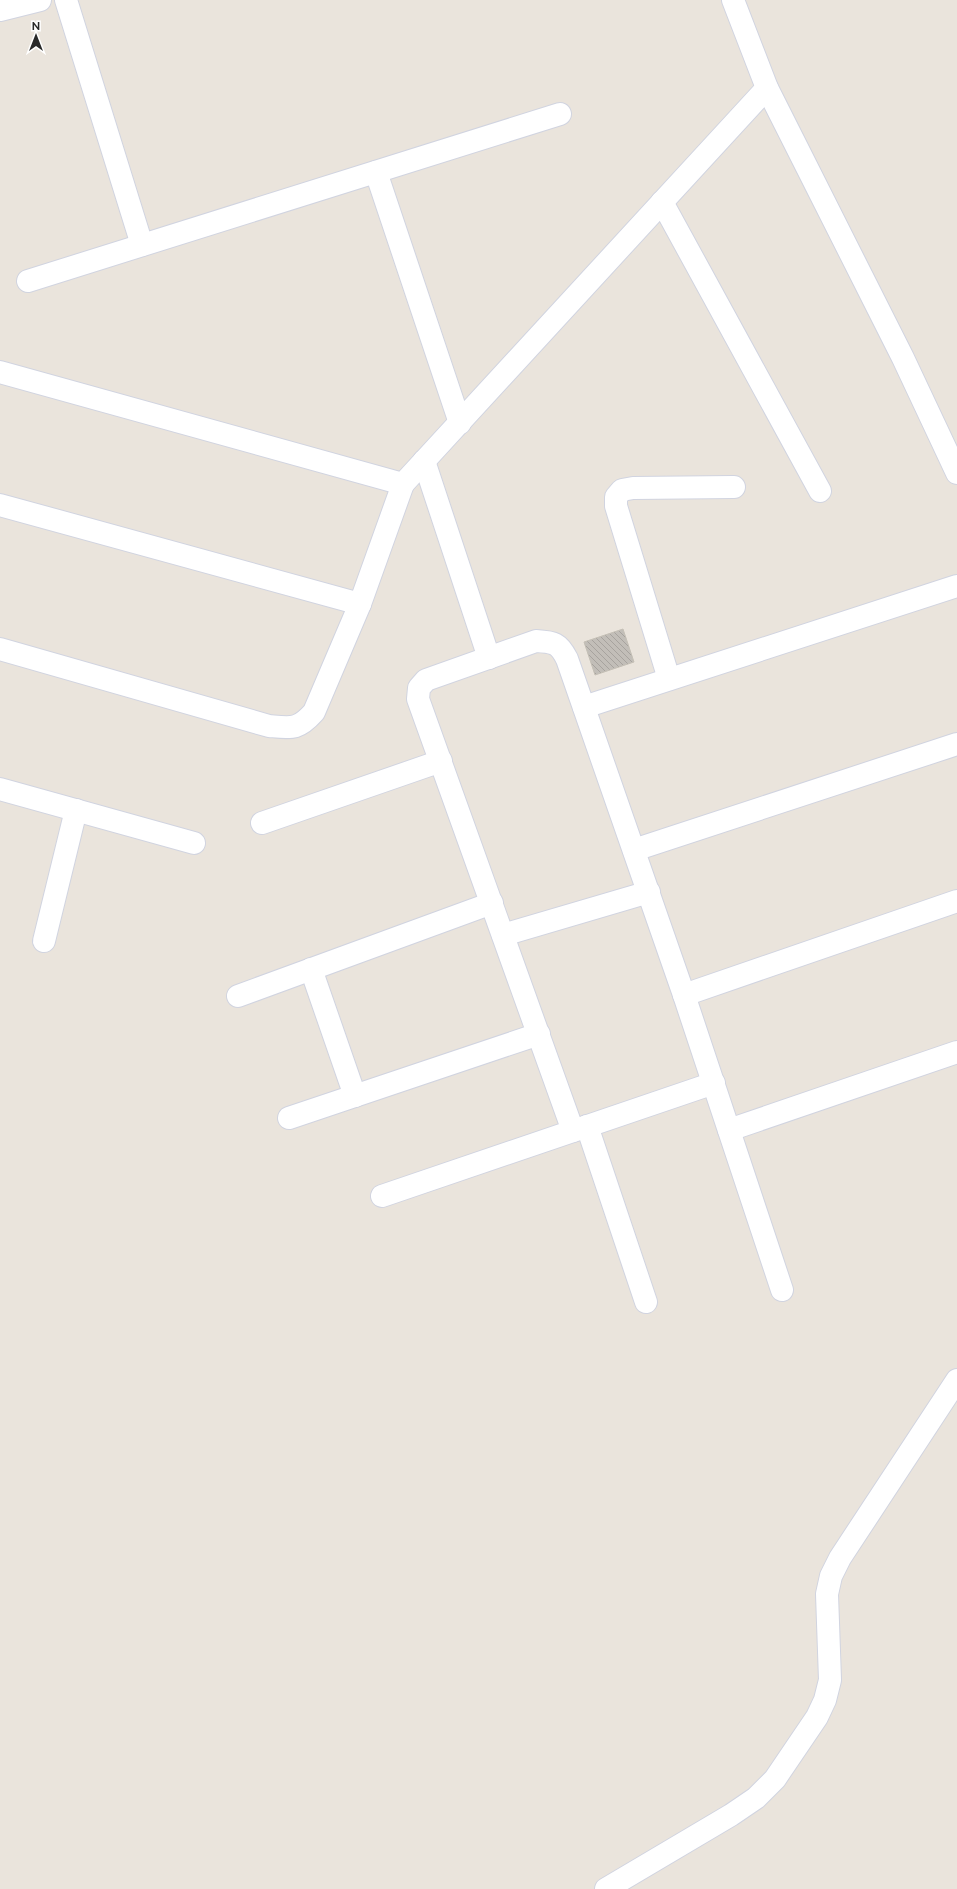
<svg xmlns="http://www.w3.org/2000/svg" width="957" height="1889" viewBox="0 0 957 1889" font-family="Raleway,sans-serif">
<defs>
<pattern id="building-back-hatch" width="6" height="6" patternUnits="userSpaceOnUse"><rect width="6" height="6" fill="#c2beb8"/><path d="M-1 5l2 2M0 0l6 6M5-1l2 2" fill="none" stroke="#a7a39e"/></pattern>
</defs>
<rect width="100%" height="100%" fill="#eae4dc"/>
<!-- building -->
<path fill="url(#building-back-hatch)" stroke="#c5c0b6" d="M623,629L634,662L595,675L584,642Z"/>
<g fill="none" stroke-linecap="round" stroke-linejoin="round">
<!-- minor casing -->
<g stroke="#d1d4e0" stroke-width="24">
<g id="minor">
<path d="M66,0L142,245"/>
<path d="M0,10L40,0"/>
<path d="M376,172L460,423"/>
<path d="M662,202L820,491"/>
<path d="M28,281L560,114"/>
<path d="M0,372L403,484L767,88"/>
<path d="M424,461L489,658"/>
<path d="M0,505L360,604"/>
<path d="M0,649L269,726C292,728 298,730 314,712L360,604L403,484"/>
<path d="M669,679L616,506V497L622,490L633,488L734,487"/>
<path d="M584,707L957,586"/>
<path d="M0,789L194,843"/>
<path d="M262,823L441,761"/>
<path d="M634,850L957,744"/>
<path d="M503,935L649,892"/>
<path d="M44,941L76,810"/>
<path d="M311,969L355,1096"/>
<path d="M684,995L957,901"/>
<path d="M238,996L492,903"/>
<path d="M289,1118L539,1034"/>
<path d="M587,1126L646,1302"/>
<path d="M729,1130L957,1052"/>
<path d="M573,1131L418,699L419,688L426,680L536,641C554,642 559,643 567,659L684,995L782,1290"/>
<path d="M382,1196L714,1083"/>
<path d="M606,1889L731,1815L756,1798L775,1779L817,1717L825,1700L830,1680L827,1594L831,1576L840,1558L957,1380"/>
</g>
</g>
<!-- tertiary casing -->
<g stroke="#d1d4e0" stroke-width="24">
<path id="tertiary" d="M733,0L767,88L903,358L957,473"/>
</g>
<!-- minor -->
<use href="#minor" stroke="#fff" stroke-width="22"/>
<!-- tertiary -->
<use href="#tertiary" stroke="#fff" stroke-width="22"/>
</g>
<!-- north arrow -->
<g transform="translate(36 36)" stroke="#ffffff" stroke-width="3" paint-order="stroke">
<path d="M0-3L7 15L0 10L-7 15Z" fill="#292929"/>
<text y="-6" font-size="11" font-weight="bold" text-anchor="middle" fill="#292929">N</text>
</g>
</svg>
